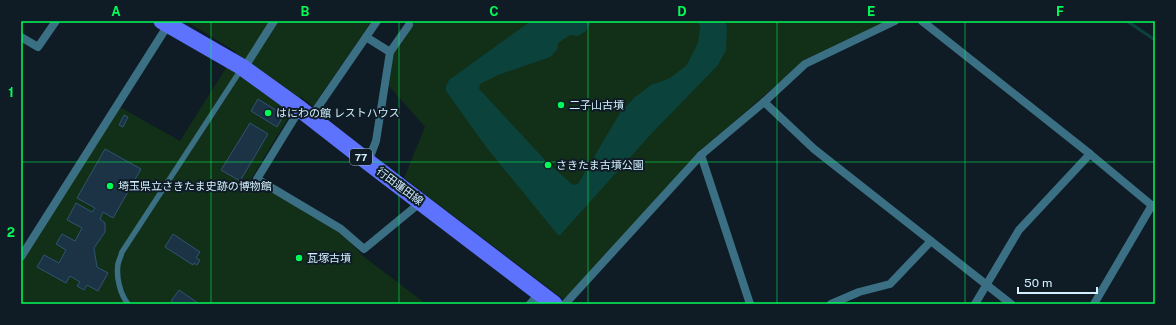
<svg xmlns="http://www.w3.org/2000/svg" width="1176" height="325" viewBox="0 0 1176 325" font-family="'Public Sans','Noto Sans JP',sans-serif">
<rect width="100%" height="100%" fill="#0f1c26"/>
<!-- green -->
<g fill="#122f18">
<path d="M186,21H372L313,106L301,97L251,179L341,232L363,256L426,304H21V265L54,210L120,107L180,141L236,52Z"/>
<path d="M415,21H889L805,60L698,153L570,294L563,299L404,178L425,127L389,86L394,51Z"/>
</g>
<!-- water -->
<path fill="#0b433c" d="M531,21H591L586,31L578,36L570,35L558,43L557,50L550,57L498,75L480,84L479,89L547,162L573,185L578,184L620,113L634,98L651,85L670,78L687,65L698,43L700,27L698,21H725L727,27L726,50L718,65L652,133L560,235H558L487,148L446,91V87L449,80Z"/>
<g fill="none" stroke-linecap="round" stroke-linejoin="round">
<!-- stream -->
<path stroke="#0b433c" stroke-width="3" d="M1127,21L1155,40"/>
</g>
<!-- building -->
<g fill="#1c3346" stroke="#2e5472">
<path d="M258,99L284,115L277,127L251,111Z"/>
<path d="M124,115L128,117L123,127L119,125Z"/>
<path d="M250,123L268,134L240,181L221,170Z"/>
<path d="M105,149L141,169L113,218L103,212L100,219L105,223V232L94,248L97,267L108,273L98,291L87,285L84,290L77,286L80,282L70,276L66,283L37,267L44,255L59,263L66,250L56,244L62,234L75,241L82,228L67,220L76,203L92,212L95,208L77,198Z"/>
<path d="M173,234L200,252L196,258L200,260L197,265L194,263L193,265L165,247Z"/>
<path d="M179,290L198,303V304H176L171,301Z"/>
</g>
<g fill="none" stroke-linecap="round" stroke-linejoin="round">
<!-- service -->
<path stroke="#3b7084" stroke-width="5.5" d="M128,304C120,294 116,277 118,264C119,260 121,256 122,252L242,68"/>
<!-- pedestrian -->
<g stroke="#3b7084" stroke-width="8">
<path d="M21,37L38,47L56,21"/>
<path d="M248,62L274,21"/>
</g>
<!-- minor -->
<g stroke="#3b7084" stroke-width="8">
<path d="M922,21L1090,154L1155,208"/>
<path d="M366,37L390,52"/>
<path d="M764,102L814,149L1011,304"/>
<path d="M300,109L257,179L341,229L364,249L421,202"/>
<path d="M311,117L377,21"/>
<path d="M701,155L750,304"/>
<path d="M368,162L376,141L390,52L409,25"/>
<path d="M21,257L168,25"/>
<path d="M530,304L540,293"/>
<path d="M565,304L701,155L764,102L805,64L895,21"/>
<path d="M831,304L859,292L890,284L931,241"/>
<path d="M975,304L1019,230L1090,154"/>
<path d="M1094,304L1152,205"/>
</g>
<!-- primary -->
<path stroke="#5d72fd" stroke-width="17" d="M162,21L242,67L300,109L368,162L554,304"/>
</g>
<!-- grid -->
<path fill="none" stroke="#03fb58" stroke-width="1" stroke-opacity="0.55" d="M211,21V304M399,21V304M588,21V304M777,21V304M965,21V304M21,162H1155"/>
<!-- markers -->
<g fill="#03fb58" stroke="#0f1c26" stroke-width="1.5">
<circle cx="561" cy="105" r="4"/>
<circle cx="268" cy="113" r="4"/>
<circle cx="548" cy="165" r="4"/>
<circle cx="110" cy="186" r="4"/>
<circle cx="299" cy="258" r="4"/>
</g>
<g text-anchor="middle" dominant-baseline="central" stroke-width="4" stroke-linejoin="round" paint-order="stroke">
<!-- shield labels -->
<rect fill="#0f1c26" stroke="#99b0bd" stroke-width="1" x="350" y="149" width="22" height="16" rx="3"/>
<g font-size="10" font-weight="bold" fill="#d4f0fe">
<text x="361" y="157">77</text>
</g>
<!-- poi labels -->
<g font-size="11" fill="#d4f0fe" stroke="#0f1c26" text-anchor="start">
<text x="569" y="105">二子山古墳</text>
<text x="276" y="113">はにわの館 レストハウス</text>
<text x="556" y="165">さきたま古墳公園</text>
<text x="118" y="186">埼玉県立さきたま史跡の博物館</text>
<text x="307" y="258">瓦塚古墳</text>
</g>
<!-- street labels -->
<g font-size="11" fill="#d4f0fe" stroke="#0f1c26">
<text transform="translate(400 186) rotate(37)">行田蓮田線</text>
</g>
</g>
<!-- border -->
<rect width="1176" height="325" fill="none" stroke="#0f1c26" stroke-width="44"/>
<!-- scale -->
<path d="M1018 287v6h79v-6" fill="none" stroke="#d4f0fe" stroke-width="2"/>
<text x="1024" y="287" font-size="12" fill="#d4f0fe" stroke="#0f1c26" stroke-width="3" paint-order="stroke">50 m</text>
<rect x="22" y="22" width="1132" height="281" fill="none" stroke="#03fb58" stroke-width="1.5"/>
<g font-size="13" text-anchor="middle" font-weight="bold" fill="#03fb58">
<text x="116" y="16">A</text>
<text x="305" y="16">B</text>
<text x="494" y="16">C</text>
<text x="682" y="16">D</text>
<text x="871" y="16">E</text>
<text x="1060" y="16">F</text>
<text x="11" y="97">1</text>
<text x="11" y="237">2</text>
</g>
</svg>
